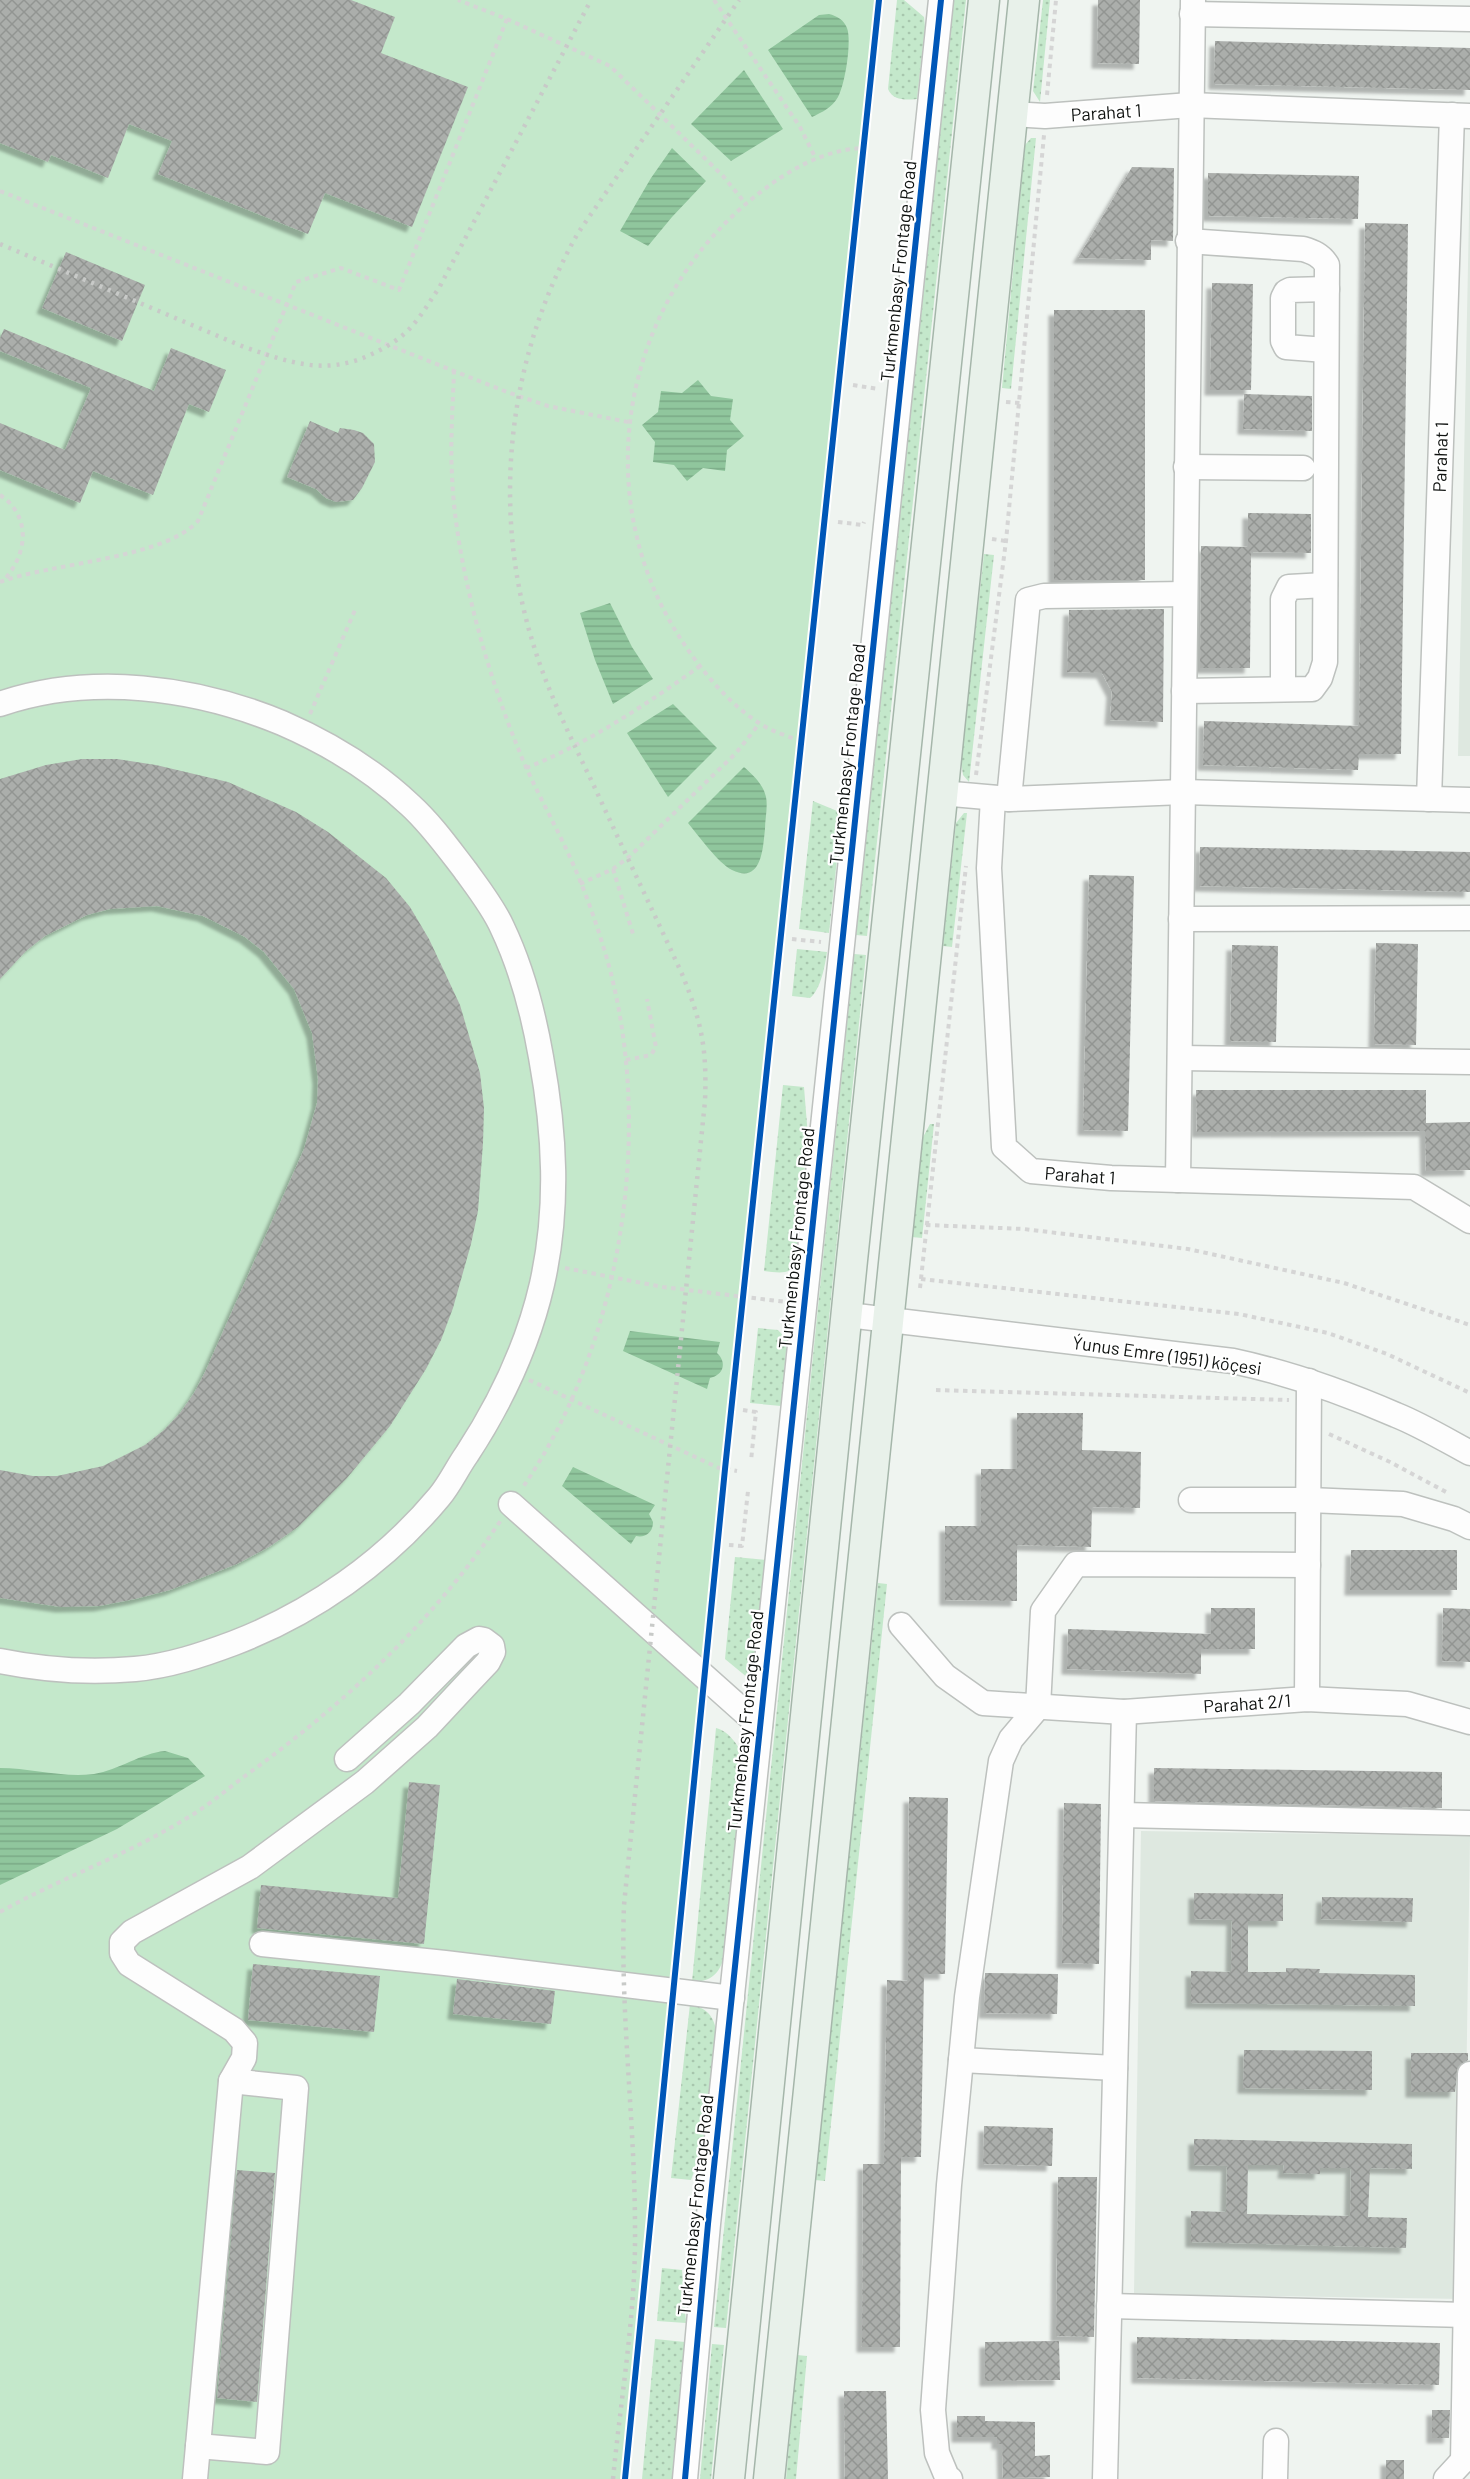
<svg xmlns="http://www.w3.org/2000/svg" width="1470" height="2479" viewBox="0 0 1470 2479" font-family="Barlow,sans-serif">
<defs>
<pattern id="grass-dots" width="8" height="8" patternUnits="userSpaceOnUse" patternTransform="scale(1.5)"><rect width="8" height="8" fill="#c4e8cb"/><path d="M2 2h.1M6 6h.1" fill="none" stroke="#a7c6ad" stroke-width="1.8" stroke-linecap="round"/></pattern>
<pattern id="water-rules" width="6" height="5" patternUnits="userSpaceOnUse" patternTransform="scale(1.5)"><rect width="6" height="5" fill="#90c69d"/><path d="M0 2.5h6" fill="none" stroke="#7ba986"/></pattern>
<pattern id="building-cross-hatch" width="8" height="8" patternUnits="userSpaceOnUse" patternTransform="scale(1.5)"><rect width="8" height="8" fill="#abaeab"/><path d="M0 0l8 8M0 8l8-8" fill="none" stroke="#929592"/></pattern>
<filter id="shadow"><feDropShadow dx="-5.5" dy="5.5" stdDeviation="1.5" flood-color="#0004"/></filter>
</defs>
<rect width="100%" height="100%" fill="#eff4f0"/>
<!-- built -->
<g fill="#dee8e0">
<path d="M1470,167V756H1458Z"/>
<path d="M1141,1831L1470,1836L1463,2299L1134,2294Z"/>
</g>
<!-- grass -->
<g fill="url(#grass-dots)">
<path d="M897,0H904L924,17L925,27L917,99C906,100 893,101 888,89Z"/>
<path d="M954,0H966L867,936L856,935Z"/>
<path d="M1043,0H1050L1040,102L1033,91Z"/>
<path d="M1031,138H1036L1011,389L1002,388L1025,145Z"/>
<path d="M984,554L994,555L969,782L963,775L961,761Z"/>
<path d="M813,801L842,813L829,933L799,929Z"/>
<path d="M964,813H967L952,947L943,946L956,823Z"/>
<path d="M797,949L827,952C825,965 821,989 810,998L792,996Z"/>
<path d="M854,954L866,955L726,2328L714,2327Z"/>
<path d="M783,1085L804,1087L808,1137L795,1264C789,1276 776,1272 764,1271Z"/>
<path d="M930,1124H934L922,1238L912,1237L922,1139Z"/>
<path d="M758,1328L778,1330L787,1340L781,1406L750,1403Z"/>
<path d="M735,1557L766,1560L754,1675L748,1678L725,1659Z"/>
<path d="M878,1583L887,1584L825,2181L815,2180Z"/>
<path d="M716,1728C729,1731 741,1748 744,1760L723,1960C718,1976 708,1982 692,1982Z"/>
<path d="M690,2004C705,2008 713,2014 716,2030L704,2144L691,2180L671,2178Z"/>
<path d="M662,2268L682,2270L686,2323L657,2321Z"/>
<path d="M655,2339L685,2342L672,2479H642Z"/>
<path d="M712,2344L724,2345L711,2479H700Z"/>
<path d="M797,2355L807,2356L796,2479H786Z"/>
</g>
<!-- garden -->
<path fill="#c4e8cb" d="M0,0H883L749,1267L629,2479H0Z"/>
<!-- water -->
<g fill="url(#water-rules)">
<path d="M829,14C837,16 844,20 847,28C852,41 845,85 838,97C832,108 822,112 812,117L768,50L819,15Z"/>
<path d="M744,70L783,129L731,161L691,124Z"/>
<path d="M672,148L706,181L672,217L648,246L620,231L651,178Z"/>
<path d="M698,380L711,396L733,399L730,420L744,436L727,450L725,471L703,468L687,481L674,465L653,462L655,442L642,425L658,412L661,391L682,393Z"/>
<path d="M610,603L632,647L653,679L613,704L595,660L580,613Z"/>
<path d="M673,704L717,748L668,797L627,733Z"/>
<path d="M744,767C753,775 763,784 766,797C768,807 765,819 765,829C763,847 762,885 732,870C718,863 698,835 688,823Z"/>
<path d="M630,1331L720,1342L717,1353C727,1362 724,1375 710,1378L707,1389L623,1351Z"/>
<path d="M573,1467L655,1505L649,1514L653,1522C653,1532 646,1538 636,1536L631,1544L562,1486Z"/>
<path d="M165,1751L188,1758L205,1776L117,1829L0,1885V1768C31,1768 62,1778 94,1774C119,1770 141,1753 165,1751Z"/>
</g>
<!-- building -->
<g fill="url(#building-cross-hatch)" fill-rule="evenodd" filter="url(#shadow)">
<path d="M0,0H351L395,17L381,53L468,87L412,227L325,193L308,234L158,174L172,141L129,124L108,178L51,155L48,162L0,143Z"/>
<path d="M1098,0H1140L1139,64L1097,63Z"/>
<path d="M1215,41L1470,48V90L1214,84Z"/>
<path d="M1132,167L1174,168L1173,241L1151,240V260L1078,258Z"/>
<path d="M1208,173L1359,176L1358,219L1208,216Z"/>
<path d="M1365,223L1408,224L1401,754H1359L1358,770L1203,765L1204,721L1359,726Z"/>
<path d="M66,252L145,285L122,341L42,308Z"/>
<path d="M1212,283L1253,284L1251,390H1210Z"/>
<rect x="1054" y="310" width="91" height="270"/>
<path d="M4,329L154,391L171,348L226,370L209,412L189,404L153,495L93,471L80,503L0,470V423L65,450L91,388L0,351V338Z"/>
<path d="M1244,394L1312,396V431L1243,429Z"/>
<path d="M310,421L338,433L340,428L354,430L363,433L374,444L375,462L362,488L353,500L336,502L326,498L316,489L287,477Z"/>
<path d="M1248,513L1311,514V553L1251,552L1250,668H1200L1201,546L1248,547Z"/>
<path d="M1164,609L1163,722L1110,720L1112,692L1102,673L1067,672L1069,610Z"/>
<path d="M82,759H117L156,765L228,782L296,812L328,832L386,878L410,907L429,939L460,1005L480,1073L484,1108L483,1143L478,1211L471,1244L453,1308L441,1340L426,1369L390,1426L347,1478L298,1527L269,1547L237,1564L170,1590L135,1599L99,1606L61,1607L0,1598V1470L33,1476H57L103,1466L145,1445L164,1430L180,1413L194,1393L205,1372L304,1149L317,1103L318,1079L312,1033L294,989L264,952L245,937L203,916L157,906L110,909L87,915L45,936L26,951L0,979V779L46,765Z"/>
<path d="M1200,847L1470,852V892L1199,886Z"/>
<path d="M1089,875L1134,876L1128,1131L1083,1130Z"/>
<path d="M1376,943L1418,944L1416,1045L1374,1044Z"/>
<path d="M1232,945L1278,946L1276,1042L1230,1041Z"/>
<path d="M1196,1090H1426V1123L1470,1122V1170L1426,1171L1425,1131L1197,1132Z"/>
<path d="M1017,1413H1083L1082,1450L1141,1452L1140,1508L1092,1507L1091,1547L1017,1545V1601L945,1600V1526H981V1469H1017Z"/>
<path d="M1351,1550H1457V1590H1350Z"/>
<path d="M1211,1608H1255V1649H1201V1674L1067,1669L1068,1629L1211,1634Z"/>
<path d="M1443,1608L1470,1609V1662L1442,1661Z"/>
<path d="M1154,1768L1442,1772V1808L1154,1801Z"/>
<path d="M409,1782L440,1785L424,1944L257,1928L261,1885L398,1898Z"/>
<path d="M909,1797L948,1798L945,1974H924L921,2157H901L900,2347H862L863,2164H884L887,1980L908,1981Z"/>
<path d="M1064,1803L1101,1804L1099,1964L1062,1963Z"/>
<path d="M1194,1893L1283,1894V1921H1248V1972H1286V1968L1320,1969L1319,1973L1415,1975V2006L1191,2003V1971L1231,1972L1232,1920L1194,1919Z"/>
<path d="M1322,1897L1413,1898L1412,1922L1321,1919Z"/>
<path d="M253,1964L380,1976L374,2032L248,2020Z"/>
<path d="M985,1973L1058,1974L1057,2014L984,2013Z"/>
<path d="M457,1979L555,1991L551,2024L453,2014Z"/>
<path d="M1244,2050L1372,2051V2090L1243,2088Z"/>
<path d="M1411,2053H1468V2060L1458,2067L1455,2092H1411Z"/>
<path d="M984,2126L1053,2128L1052,2166L983,2164Z"/>
<path d="M1194,2139L1412,2144V2169L1370,2168L1368,2217L1407,2218L1406,2248L1191,2242V2211L1226,2212L1227,2166L1194,2165ZM1248,2165H1284L1283,2173L1320,2174V2168H1351L1350,2216L1247,2214Z"/>
<path d="M237,2170L275,2173L257,2402L217,2398Z"/>
<path d="M1058,2177H1097L1094,2337L1056,2336Z"/>
<path d="M1137,2337L1440,2343L1439,2385L1137,2378Z"/>
<path d="M1059,2341L1060,2380L985,2381V2342Z"/>
<path d="M844,2391H886L888,2479H845Z"/>
<path d="M1432,2410H1450L1449,2438H1432Z"/>
<path d="M957,2416H985V2421L1035,2422V2456L1050,2455V2477L1003,2478L1002,2444H997V2437H957Z"/>
<rect x="1386" y="2460" width="18" height="19"/>
</g>
<g fill="none" stroke-linecap="round" stroke-linejoin="round">
<!-- minor casing -->
<g stroke="#bdc1be" stroke-width="27">
<g id="minor">
<path d="M1192,14L1470,19"/>
<path d="M1012,114L1045,116L1190,105L1470,116"/>
<path d="M1326,350L1286,347L1283,341V298L1286,292L1290,290L1327,289"/>
<path d="M1186,467L1303,468"/>
<path d="M1283,689V599L1289,587L1325,585"/>
<path d="M1184,691L1312,689L1320,678L1325,662L1327,265C1321,255 1313,252 1303,249L1188,241"/>
<path d="M0,704C91,673 195,687 282,723C328,743 374,771 410,805C431,824 448,848 465,870C478,888 493,907 502,927C522,969 533,1011 541,1057C555,1133 559,1208 542,1284C528,1345 501,1402 467,1454C457,1468 450,1484 439,1497C385,1562 312,1613 234,1643C202,1655 169,1666 135,1669C90,1673 44,1670 0,1661"/>
<path d="M941,793L1009,799L1183,792L1470,800"/>
<path d="M993,798L989,868L1004,1147L1031,1171L1111,1178L1414,1187L1470,1221"/>
<path d="M1009,799L1028,600L1044,596L1185,594"/>
<path d="M1429,799L1452,115"/>
<path d="M1181,919L1470,918"/>
<path d="M1180,1058L1470,1062"/>
<path d="M1178,1180L1193,0"/>
<path d="M848,1315L1233,1361C1289,1373 1343,1392 1396,1415C1421,1425 1446,1440 1470,1453"/>
<path d="M1191,1500H1309L1403,1504L1454,1519L1470,1527"/>
<path d="M511,1504L760,1726"/>
<path d="M901,1625L945,1676L983,1703L1124,1712L1307,1699L1407,1704L1470,1722"/>
<path d="M1307,1699L1309,1381"/>
<path d="M1122,1815L1470,1823"/>
<path d="M262,1944L445,1963L732,1998"/>
<path d="M961,2060L1115,2068"/>
<path d="M1109,2306L1466,2315"/>
<path d="M198,2446L267,2452L296,2088L231,2081"/>
<path d="M1463,2461L1470,2074"/>
<path d="M195,2479L231,2081L244,2058L245,2043L234,2030L129,1964L122,1953V1942L132,1932L250,1867L365,1782L427,1727L469,1682L488,1662L493,1652L492,1646L484,1640L479,1639L466,1646L409,1704L347,1759"/>
<path d="M685,2479L708,2224L941,0"/>
<path d="M950,2479L947,2477L937,2453L933,2410L949,2185L967,1997L1001,1761L1011,1739L1038,1707L1043,1611L1076,1564L1308,1565"/>
<path d="M1105,2479L1124,1712"/>
<path d="M1275,2479L1276,2441"/>
<path d="M1446,2479L1470,2453"/>
</g>
</g>
<!-- major casing -->
<g stroke="#a5b6aa" stroke-width="33">
<g id="major">
<path d="M729,2479L852,1260L984,0"/>
<path d="M769,2479L1024,0"/>
</g>
</g>
<!-- path -->
<g stroke="#d5d5d5" stroke-width="4" stroke-dasharray="4.5 4.5" stroke-linecap="butt">
<path d="M714,0L800,127L816,159"/>
<path d="M507,19L610,66L723,176L746,204"/>
<path d="M1047,95L1056,0"/>
<path d="M0,191L507,392L548,406L628,422"/>
<path d="M454,370C453,405 450,440 452,475C455,559 486,670 518,748C532,784 552,818 568,853C583,885 595,919 605,952C656,1122 624,1340 523,1487"/>
<path d="M853,385L878,389"/>
<path d="M1006,402L1020,403"/>
<path d="M0,495C31,516 28,552 5,579"/>
<path d="M838,522L863,525L864,522"/>
<path d="M992,539L1006,541"/>
<path d="M0,582C51,563 163,559 198,521L296,282L341,268L399,290L507,19L458,0"/>
<path d="M310,714L355,610"/>
<path d="M801,741C787,736 771,731 759,723C728,703 702,671 682,641C589,501 619,311 747,203C780,175 819,150 863,148"/>
<path d="M526,768C587,744 647,704 700,666"/>
<path d="M976,775L1006,541L1044,135"/>
<path d="M613,869L633,934"/>
<path d="M580,884L613,869L630,856L736,753L759,724"/>
<path d="M792,939L821,942"/>
<path d="M626,1060L651,1055L656,1047L647,999"/>
<path d="M926,1225L1024,1229L1188,1249L1344,1283L1470,1325"/>
<path d="M565,1268L663,1287L786,1302"/>
<path d="M921,1279L1239,1314L1328,1333L1387,1354L1470,1393"/>
<path d="M920,1288L966,866"/>
<path d="M529,1380L719,1468L737,1471"/>
<path d="M936,1390L1289,1400"/>
<path d="M743,1410L756,1412L751,1461"/>
<path d="M1329,1434L1390,1462L1448,1493"/>
<path d="M729,1545L742,1546L748,1491"/>
<path d="M0,1912C61,1878 127,1855 187,1818C208,1806 226,1790 245,1776C343,1705 433,1622 501,1520"/>
</g>
<!-- minor -->
<use href="#minor" stroke="#fdfdfd" stroke-width="24"/>
<!-- major -->
<use href="#major" stroke="#e8f1ea" stroke-width="30"/>
<!-- rail -->
<g stroke="#c8cac8" stroke-width="4.5" stroke-dasharray="3 6" stroke-linecap="butt">
<path d="M0,244L244,347C289,362 324,376 370,355C385,348 401,339 412,326C422,315 430,301 439,288L591,0"/>
<path d="M613,2479C621,2396 636,2312 635,2229C635,2121 620,2013 624,1905L705,1101C707,1049 702,1023 682,974C653,911 623,849 594,786C571,738 547,691 532,640C491,506 508,356 578,233L739,0"/>
</g>
<!-- cycleway casing -->
<g stroke="#fff" stroke-width="10">
<g id="cycleway">
<path d="M625,2479L725,1469L879,0"/>
<path d="M685,2479L708,2224L941,0"/>
</g>
</g>
<!-- cycleway -->
<use href="#cycleway" stroke="#0057b8" stroke-width="6"/>
</g>
<g text-anchor="middle" dominant-baseline="central" stroke-width="4.5" stroke-linejoin="round" paint-order="stroke">
<!-- street labels -->
<g font-size="18" fill="#0f1210" stroke="#fff">
<text transform="translate(1106 112) rotate(-4)">Parahat 1</text>
<text transform="translate(898 271) rotate(-84)">Turkmenbasy Frontage Road</text>
<text transform="translate(1440 457) rotate(-88)">Parahat 1</text>
<text transform="translate(847 754) rotate(-84)">Turkmenbasy Frontage Road</text>
<text transform="translate(1080 1175) rotate(4)">Parahat 1</text>
<text transform="translate(796 1238) rotate(-84)">Turkmenbasy Frontage Road</text>
<text transform="translate(1167 1355) rotate(8)">Ýunus Emre (1951) köçesi</text>
<text transform="translate(1247 1703) rotate(-4)">Parahat 2/1</text>
<text transform="translate(745 1721) rotate(-84)">Turkmenbasy Frontage Road</text>
<text transform="translate(695 2205) rotate(-84)">Turkmenbasy Frontage Road</text>
</g>
</g>
</svg>
